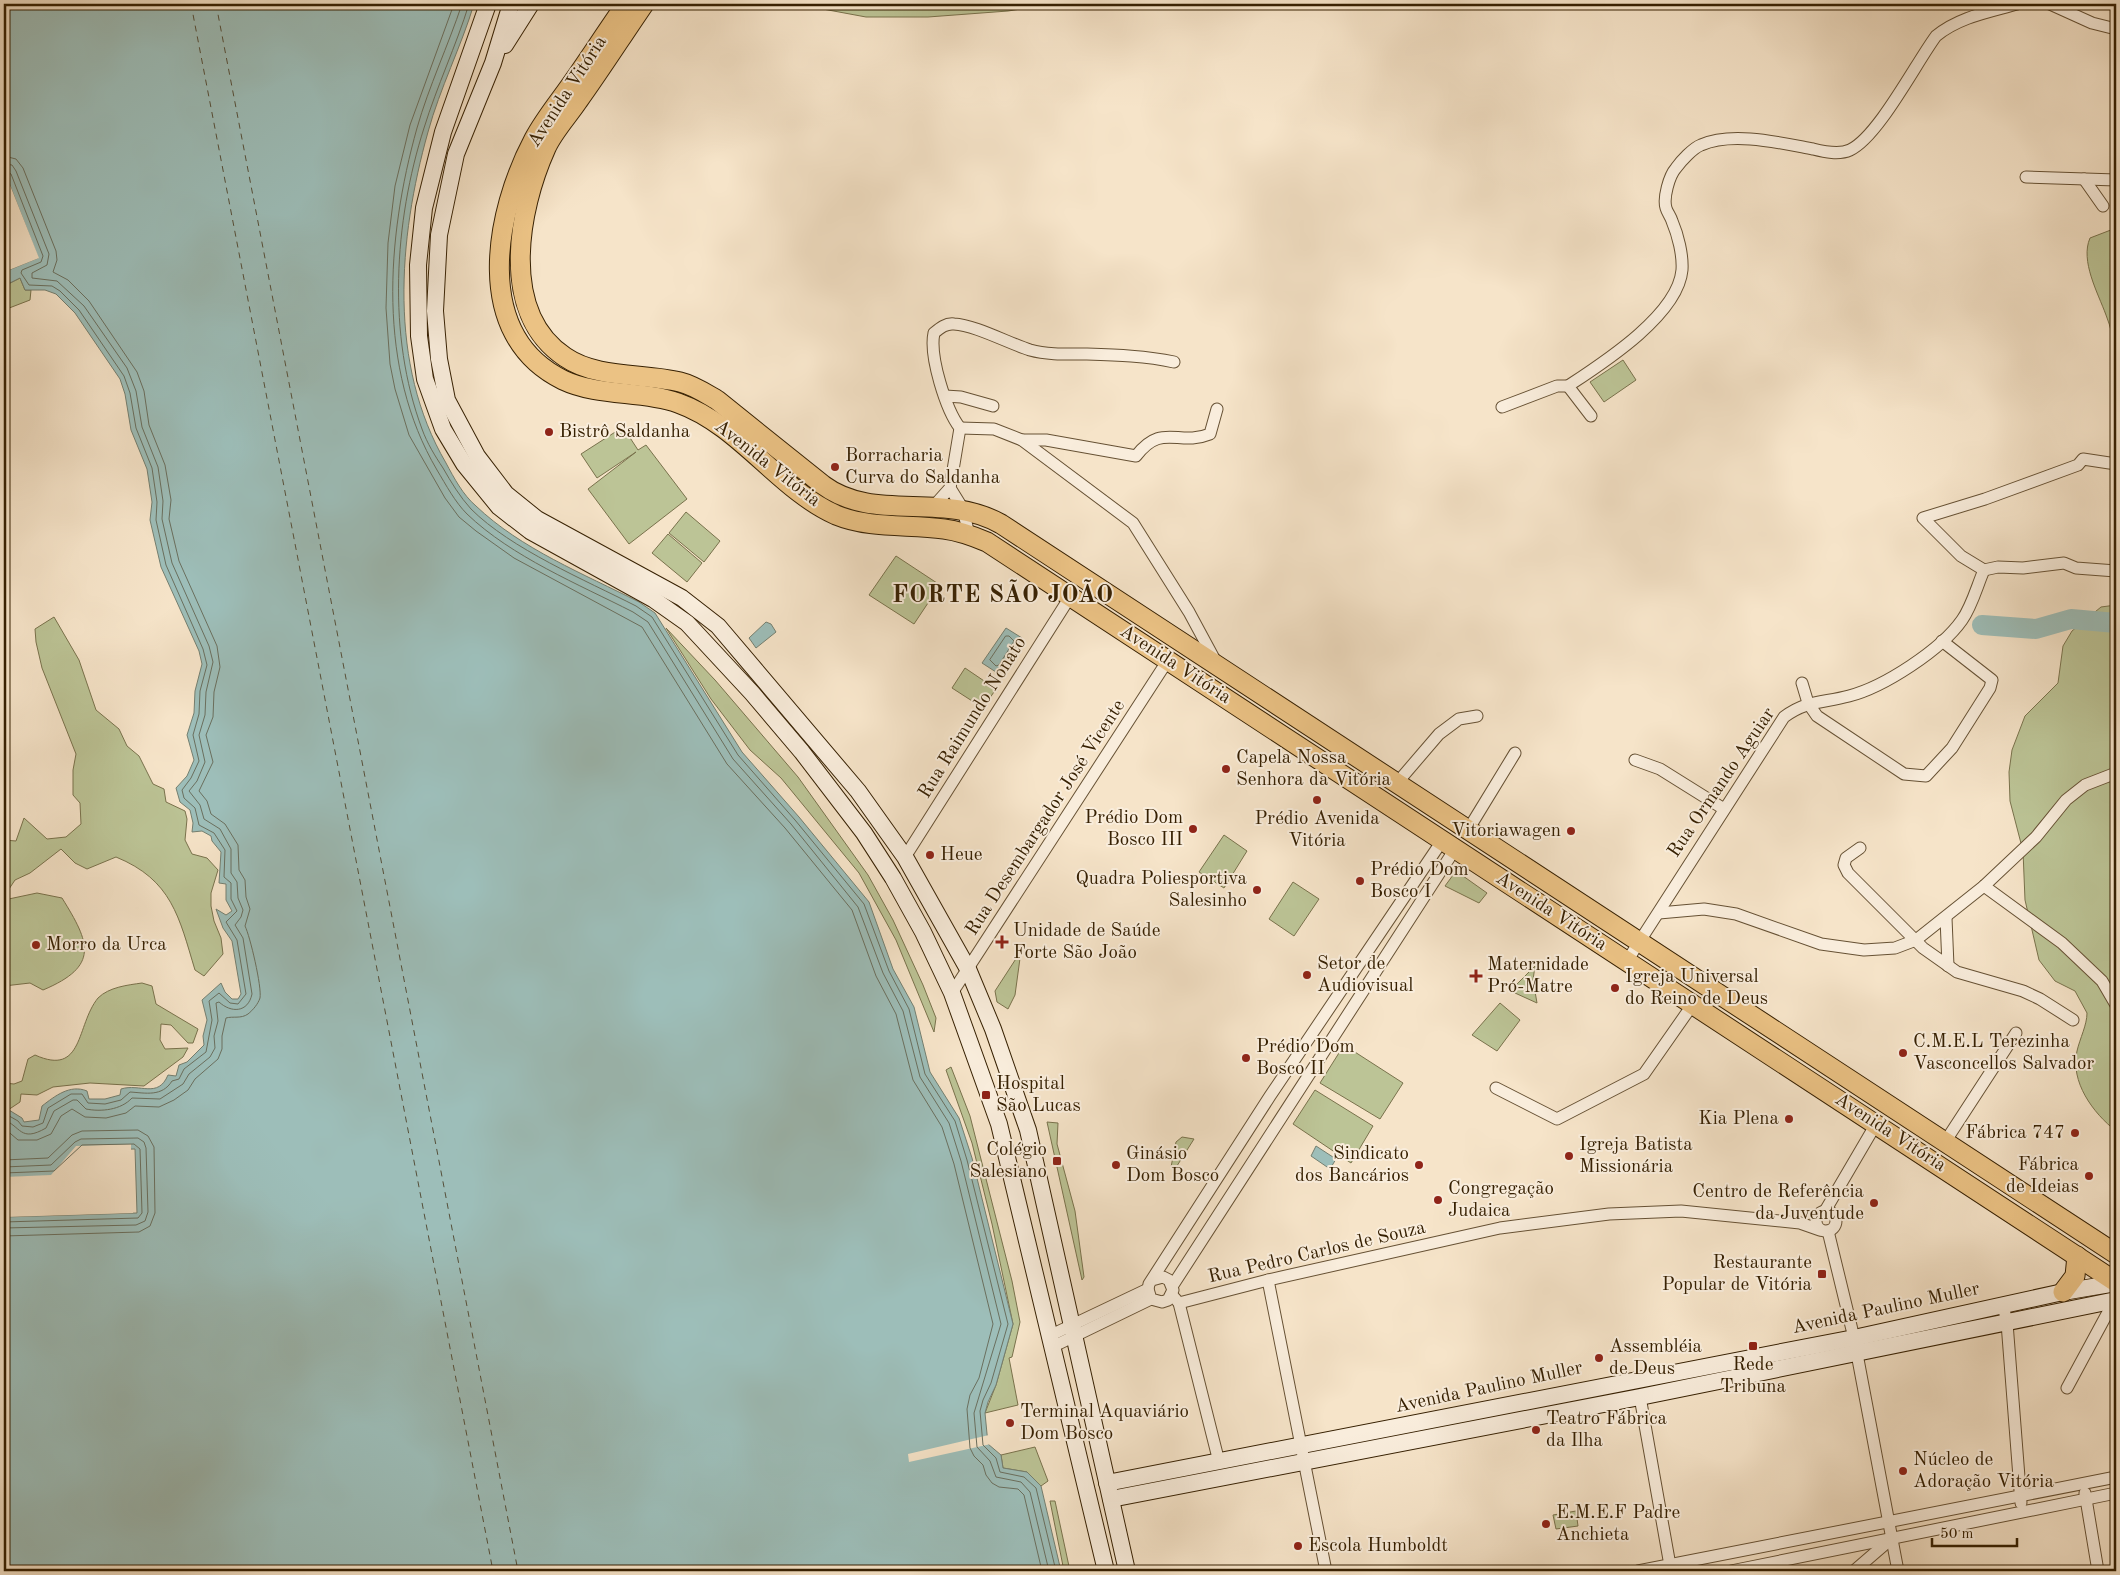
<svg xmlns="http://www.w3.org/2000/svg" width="2120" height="1575" viewBox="0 0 2120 1575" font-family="'Old Standard TT',serif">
<rect width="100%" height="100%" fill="#f6e4c9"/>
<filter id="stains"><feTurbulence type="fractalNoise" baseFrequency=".004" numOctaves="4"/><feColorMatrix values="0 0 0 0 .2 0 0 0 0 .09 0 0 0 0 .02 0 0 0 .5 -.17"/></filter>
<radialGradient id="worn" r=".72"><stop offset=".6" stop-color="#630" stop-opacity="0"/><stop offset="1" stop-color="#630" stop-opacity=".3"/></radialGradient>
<!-- green -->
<g fill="#bcc496" stroke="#79724c">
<path d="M811,4H1052L1008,11L928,17H866L812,7Z"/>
<path d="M2116,228V352C2113,340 2111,327 2106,315C2098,293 2080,261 2090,238Z"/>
<path d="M20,278L25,290H31L30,300L4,310V286Z"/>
<path d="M1623,360L1636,380L1604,402L1590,382Z"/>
<path d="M623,427L638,450L646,445L687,499L629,544L588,489L636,452L597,478L581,454Z"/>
<path d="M686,512L720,541L704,562L669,533Z"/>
<path d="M668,534L702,563L687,582L652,553Z"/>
<path d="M896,556L940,585L914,624L869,595Z"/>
<path d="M2116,605V1131C2093,1113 2070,1082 2077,1051C2080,1038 2087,1025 2087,1013L2075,991L2055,981L2039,960L2025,900L2023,851L2010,801L2009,772L2012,750L2025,716L2058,683L2063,646L2072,631L2101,607Z"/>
<path d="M54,617L79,660L96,710L119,729L127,746L139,756L153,784L164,789L166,802L185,811L187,819L185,840L192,854L207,858L218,870L211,893V906L214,921L221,938L223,954L204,976L195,970C179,917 172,880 116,857L87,869L75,863L61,849L30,873L15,880L9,889L4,890V840L16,841L24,818L47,839L66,837L81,824L80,803L73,795V770L76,754L42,668L36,642L35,629Z"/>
<path d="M666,628L715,680L798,777L868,875L893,920L923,985L936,1018L934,1032L896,940L859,873L781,778L750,750L711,699Z"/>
<path d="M965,668L996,689L983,708L952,688Z"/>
<path d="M1224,835L1247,851L1224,888L1199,872Z"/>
<path d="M1456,871L1487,893L1479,903L1445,886Z"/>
<path d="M1293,882L1319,899L1294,936L1269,919Z"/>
<path d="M37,893L62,898C90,943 100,966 43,990L30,983L4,986V900Z"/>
<path d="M1021,951L1015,995L1008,1009L997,1002L995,991Z"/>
<path d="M1535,966L1533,980L1537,1003L1515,993L1517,984Z"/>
<path d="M142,983L152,986L156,1004L198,1029L193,1043H188L171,1025L161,1024L160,1040L165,1049L188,1048L183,1057L144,1086L90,1083L53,1087L37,1095L21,1094L20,1102L8,1110L4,1107V1083L14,1084L22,1081L28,1059L35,1055C84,1077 76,1025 98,998C109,987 128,985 142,983Z"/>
<path d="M1500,1003L1520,1020L1497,1051L1472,1035Z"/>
<path d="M1344,1045L1403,1083L1380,1119L1320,1083Z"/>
<path d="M951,1067L970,1116L1012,1281L1020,1322L1012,1357L1009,1358L1018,1405L985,1413L996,1385L1013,1324L992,1224L972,1143L946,1070Z"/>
<path d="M1315,1090L1373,1126L1351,1163L1293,1124Z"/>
<path d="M1047,1122L1058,1123L1057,1144L1075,1211L1084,1277L1082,1280Z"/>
<path d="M1182,1137L1194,1139L1175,1169L1171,1167L1176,1142Z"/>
<path d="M1035,1447L1048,1481L1041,1486L1027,1472L1003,1468L1001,1455Z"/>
<path d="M1050,1501H1055L1070,1571H1064Z"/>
<path d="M1576,1511L1578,1526L1556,1529L1553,1515Z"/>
</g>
<!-- water -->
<g fill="#9dbeb9" stroke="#747f70">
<path d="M4,4H474C461,47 440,88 428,132C398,239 388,364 446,463C454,478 463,495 476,506C521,549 584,574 639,602L655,613L742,752L799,817L869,902L893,969L914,1007L930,1072L959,1118L972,1158L1013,1324L996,1385L988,1402L985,1413L988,1444L1001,1455L1003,1468L1027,1472L1041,1486L1061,1571H4V1217L137,1213L135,1149L83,1150L56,1176L4,1178V1107L22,1118L24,1122L39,1120L42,1106C55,1096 70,1084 87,1091L89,1099H105L120,1095L121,1089C140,1083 158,1099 168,1075L176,1076L179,1065L187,1062L204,1045L203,1036L207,1020L202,1000L221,983L225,992L232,999H238L241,994L232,941L223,928L216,909L226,915L232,911L226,900V884L219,883L221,852L212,841L211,836L202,831L192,832L193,823L190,810L180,802L176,788L187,776L194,760L187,735L194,713L195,691L202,664L199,651L161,567L150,520L152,502L147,469L131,430L125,394L120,379L75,313L56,294L45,290H25L20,278L4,286V272L38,258L4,170Z"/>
<path d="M766,622L771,624L776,632L756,648L749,638Z"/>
<path d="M1006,628L1022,638L999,674L982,663Z"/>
<path d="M1316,1146L1336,1159L1330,1169L1311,1156Z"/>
</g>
<!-- pier -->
<g fill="#f6e4c9">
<path d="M4,170L39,258L4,272V269L35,257L4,176Z"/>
<path d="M131,1144V1151L84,1153L57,1179L4,1181V1177L51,1175L76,1146Z"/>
<path d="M133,1211V1213L4,1217V1214Z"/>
<path d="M989,1435L991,1444L909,1462L908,1454Z"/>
</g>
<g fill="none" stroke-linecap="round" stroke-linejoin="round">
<!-- shore -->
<g stroke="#6a6f5e" stroke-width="1">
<path d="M454,4L410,125L395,186L388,243L386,308L390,364L395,389L409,435L445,498L459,517L476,531L514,558L642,627L727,764L785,828L852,910L876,976L896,1014L913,1080L942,1127L954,1164L993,1324L979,1378L970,1395L967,1409L970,1448L974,1456L983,1465L986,1475L992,1483L999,1487L1018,1489L1024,1495L1042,1571"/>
<path d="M462,4C448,46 429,86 417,128C386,239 377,368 437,470C446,485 455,502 467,514C512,557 578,584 633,612L648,622L733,759L791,824L858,907L883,973L903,1011L920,1077L949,1123L961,1161L1001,1324L974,1413L977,1447L990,1461L996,1477L1021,1482L1030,1492L1049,1571"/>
<path d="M469,4C456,46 437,86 424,128C394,222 387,335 422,429C427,443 435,456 443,468C451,482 460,497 471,509C511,549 585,580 636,606L652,617L738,755L795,820L864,904L889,971L909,1009L925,1074L955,1121L967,1160L1008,1324L991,1383L983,1400L980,1411L983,1445L996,1458L1000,1472L1024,1477L1036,1488L1056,1571"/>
<path d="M4,156L16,159L23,168L56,251L57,260L53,272L68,280L89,301L137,372L144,391L149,425L165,465L171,500L169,519L179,561L217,646L220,667L214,692L213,717L206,735L213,762L199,791L207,801L211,814L225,824L238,845L239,870L245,880L246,897L250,909L245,926C250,936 262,987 260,998C258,1004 253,1010 248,1014C241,1019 233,1016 226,1018L222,1036V1049L218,1059L195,1079L188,1090L174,1100L159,1107L135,1106L126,1113L106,1118L85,1117L72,1109L61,1116L51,1134L37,1140H18L4,1128"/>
<path d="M4,164L12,165L16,171L49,254L47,265L32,273V278L57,281L84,306L127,368L136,391L142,427L158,467L163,501L162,519L172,563L209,646L213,662L206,692L205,715L199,735L205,762L197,781L189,791L200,805L204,819L220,829L231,849V873L237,882L238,898L243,910L241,917L235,925L243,938L252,994C248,1013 231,1013 219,1002L216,1003L218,1021L214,1036L215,1048L210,1057L189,1074L183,1084L160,1099L132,1098C121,1110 101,1112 86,1109L77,1100H73L54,1111L46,1128C20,1143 21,1126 4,1120"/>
<path d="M4,170L11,174L43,256L41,262L22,270L21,273L29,285L52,286L60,291L79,310L124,376L130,393L136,428L152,468L157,502L156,520L166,565L203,649L207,665L200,691L199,714L193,735L199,761L191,778L182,790L184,798L195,808L199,825L214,833L225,850L224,877L231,883V899L237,911L226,922L237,940L246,994L238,1004L230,1003L219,993L209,1001L212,1020L206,1052L184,1069L179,1079L172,1081C162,1097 146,1093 130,1092L121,1100L105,1104L88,1103L82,1094H71L48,1108L43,1123L33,1127L22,1126L18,1121L4,1113"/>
<path d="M1006,636H1009L1014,641L999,665L996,666L990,660Z"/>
<path d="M4,1160L48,1158L72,1135L82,1131L138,1130L148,1136L154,1147L155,1213L150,1226L139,1232L4,1236"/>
<path d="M4,1167L51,1165L75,1142L81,1139L138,1138L144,1142L146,1148L148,1212L145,1221L136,1225L4,1228"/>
<path d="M4,1173L54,1171L82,1145L134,1144L140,1149L142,1213L138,1218L4,1222"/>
</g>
<!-- river -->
<path stroke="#9dbeb9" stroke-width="20" d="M1982,625L2036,629L2071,619L2116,623"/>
<!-- ferry -->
<g stroke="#554f39" stroke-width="1" stroke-dasharray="6 5" stroke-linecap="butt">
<path d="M191,4L493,1571"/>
<path d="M216,4L518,1571"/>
</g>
<!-- street casing -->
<g stroke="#665134" stroke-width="13">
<g id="street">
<path d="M2050,4L2092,23L2116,29"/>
<path d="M2026,177L2116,180"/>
<path d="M2084,179L2103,206"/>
<path d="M945,396L961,397L993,406"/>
<path d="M1502,407L1557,386H1568"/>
<path d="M1591,416L1568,386C1603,363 1678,315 1682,270C1683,255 1678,235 1672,221C1671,217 1667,212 1666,208C1663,198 1669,176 1676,168C1681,161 1693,148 1701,145C1732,131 1781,143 1813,149C1825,152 1839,155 1850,150C1878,137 1916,63 1936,36C1959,17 1989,12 2017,4"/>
<path d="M960,428L994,429L1022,440H1046L1136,456C1162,422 1178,447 1210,434L1217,409"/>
<path d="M1022,440L1133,523L1189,612L1216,662"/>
<path d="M2116,464L2083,459L2078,465L1985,499L1923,518L1961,556L1984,570L1998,567L2023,568L2064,563L2076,568L2116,571"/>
<path d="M950,488L963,509L969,535"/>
<path d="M933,507L950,488L960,428C946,410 929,356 934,333C940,328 946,323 954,324C975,325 1008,343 1030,350C1048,355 1068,354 1087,354C1117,355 1146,356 1174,362"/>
<path d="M1802,683L1808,703L1817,716L1904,774L1926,776L1952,748L1990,688L1992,680L1942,641"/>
<path d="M1635,760L1660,769L1724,809"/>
<path d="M1397,783L1439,734L1459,719L1477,716"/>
<path d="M1468,830L1515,753"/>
<path d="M1860,848L1846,858L1844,865L1848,873L1923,948L1957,972L2023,991L2040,999L2073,1020"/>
<path d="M905,857L1070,597"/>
<path d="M1984,886L2062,943L2102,981L2116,1005"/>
<path d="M1659,913L1704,909L1736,914L1821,944L1864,950L1895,948L1916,940L1984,886L2036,837L2066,800L2085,785L2116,773"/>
<path d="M1946,918L1948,966"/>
<path d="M1627,961L1784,717C1807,700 1823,703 1849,696C1884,687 1941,650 1962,620C1972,606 1977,586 1984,570"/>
<path d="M952,993L1168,660"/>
<path d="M1496,1088L1557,1119L1644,1074L1693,1004"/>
<path d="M1945,1142L2016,1033"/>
<circle cx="1826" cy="1221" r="10"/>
<path d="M1825,1211L1876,1124"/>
<path d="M1828,1231L1854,1338L1898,1571"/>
<path d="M1152,1280L1163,1277L1169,1280L1173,1290L1168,1300L1162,1302L1151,1299L1148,1289L1149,1284L1270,1096L1442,841"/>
<path d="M1268,1280L1326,1571"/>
<path d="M1173,1285L1455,849"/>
<path d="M1172,1295L1179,1303L1268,1280L1500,1228L1609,1214L1681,1211L1800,1223L1820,1230"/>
<path d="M1179,1303L1219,1462"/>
<path d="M2003,1305L2007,1323L2021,1503"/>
<path d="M1049,1336L1148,1289"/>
<path d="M1052,1347L1151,1299"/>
<path d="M2067,1388L2114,1301"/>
<path d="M1640,1397L1671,1571"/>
<path d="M2085,1493L2098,1571"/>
<path d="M1638,1571L2116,1477"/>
<path d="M1731,1571L2116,1493"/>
<path d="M1854,1571L1891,1539"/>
</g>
</g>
<!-- secondary casing -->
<g stroke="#362002" stroke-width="18">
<g id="secondary">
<path d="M488,4L443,132L424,208L418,265L419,336L425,379L443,429L464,464L499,507L530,531L653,599L687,623L752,693L802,752L864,833L893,878L923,932L952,993L999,1124L1106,1571"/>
<path d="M511,4L493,63L456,154L439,235L435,311L439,359L447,400L477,456L506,494L537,519L682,598L718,626L858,791L905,857L968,969L993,1029L1028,1130L1127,1571"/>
<path d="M505,45L531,4"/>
<path d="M1107,1483L1854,1338L2063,1292L2116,1283"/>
<path d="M1111,1499L1640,1397L2116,1300"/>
</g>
</g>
<!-- primary casing -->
<g stroke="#362002" stroke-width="21">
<g id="primary">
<path d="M626,4C607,31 589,59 570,86C558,103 544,120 534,139C495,212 471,335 563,380C599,397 641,390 678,403C740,425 778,489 836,515C870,529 908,524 944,529C959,531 973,536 987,542L2116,1282"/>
<path d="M644,4C622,36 601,69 578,101C568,116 553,132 546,148C518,210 499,313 565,357C597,379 644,373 680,382C693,385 705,393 717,400L823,485C874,523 943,491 1001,524L2116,1254"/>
<path d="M2063,1292L2075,1276L2077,1256"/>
</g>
</g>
<!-- street -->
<use href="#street" stroke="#f9eddc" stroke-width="11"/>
<!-- secondary -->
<use href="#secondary" stroke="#f9eddc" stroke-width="16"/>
<!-- primary -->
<use href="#primary" stroke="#ebc284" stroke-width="19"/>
</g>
<!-- markers -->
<g fill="#8f2418" stroke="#f9eddc" stroke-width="2">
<circle cx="549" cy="432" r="5"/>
<circle cx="835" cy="467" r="5"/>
<circle cx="1226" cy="769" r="5"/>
<circle cx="1317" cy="800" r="5"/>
<circle cx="1193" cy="829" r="5"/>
<circle cx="1571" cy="831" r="5"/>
<circle cx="930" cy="855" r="5"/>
<circle cx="1360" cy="881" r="5"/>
<circle cx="1257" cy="890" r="5"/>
<path d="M999.5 934.5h5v5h5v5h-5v5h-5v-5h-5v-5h5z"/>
<circle cx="36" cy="945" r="5"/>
<circle cx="1307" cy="975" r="5"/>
<path d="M1473.5 968.5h5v5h5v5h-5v5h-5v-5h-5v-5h5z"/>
<circle cx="1615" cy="988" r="5"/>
<circle cx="1903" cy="1053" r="5"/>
<circle cx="1246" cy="1058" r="5"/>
<rect x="981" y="1090" width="10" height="10" rx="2.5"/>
<circle cx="1789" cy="1119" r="5"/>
<circle cx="2075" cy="1133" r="5"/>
<circle cx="1569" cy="1156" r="5"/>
<rect x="1052" y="1156" width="10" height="10" rx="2.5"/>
<circle cx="1116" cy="1165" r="5"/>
<circle cx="1419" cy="1165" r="5"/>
<circle cx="2089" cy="1176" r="5"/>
<circle cx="1438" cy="1200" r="5"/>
<circle cx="1874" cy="1203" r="5"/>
<rect x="1817" y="1269" width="10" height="10" rx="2.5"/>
<rect x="1748" y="1341" width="10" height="10" rx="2.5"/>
<circle cx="1599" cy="1358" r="5"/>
<circle cx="1010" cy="1423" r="5"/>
<circle cx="1536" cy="1430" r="5"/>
<circle cx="1903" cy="1471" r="5"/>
<circle cx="1546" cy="1524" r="5"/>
<circle cx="1298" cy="1546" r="5"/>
</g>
<g text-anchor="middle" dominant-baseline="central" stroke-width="4" stroke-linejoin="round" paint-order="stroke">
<!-- street labels -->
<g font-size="19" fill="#362002" stroke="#f9eddc">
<text transform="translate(568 92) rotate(-57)">Avenida Vitória</text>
<text transform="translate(767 464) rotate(38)">Avenida Vitória</text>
<text transform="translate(1175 665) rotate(33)">Avenida Vitória</text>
<text transform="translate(973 718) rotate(-58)">Rua Raimundo Nonato</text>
<text transform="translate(1722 783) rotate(-56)">Rua Ormando Aguiar</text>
<text transform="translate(1046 818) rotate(-57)">Rua Desembargador José Vicente</text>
<text transform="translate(1551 912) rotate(33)">Avenida Vitória</text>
<text transform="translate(1890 1133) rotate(33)">Avenida Vitória</text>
<text transform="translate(1317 1253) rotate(-13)">Rua Pedro Carlos de Souza</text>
<text transform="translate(1886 1309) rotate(-12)">Avenida Paulino Muller</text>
<text transform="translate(1489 1388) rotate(-12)">Avenida Paulino Muller</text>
</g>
<!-- poi labels -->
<g font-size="19" fill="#362002" stroke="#f9eddc" text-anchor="start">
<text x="559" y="432">Bistrô Saldanha</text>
<text x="845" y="456">Borracharia<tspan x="845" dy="22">Curva do Saldanha</tspan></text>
<text x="1236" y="758">Capela Nossa<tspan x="1236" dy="22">Senhora da Vitória</tspan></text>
<text x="1183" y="818" text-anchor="end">Prédio Dom<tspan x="1183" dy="22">Bosco III</tspan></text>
<text x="1317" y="819" text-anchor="middle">Prédio Avenida<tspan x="1317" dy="22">Vitória</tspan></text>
<text x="1561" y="831" text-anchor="end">Vitoriawagen</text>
<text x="940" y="855">Heue</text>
<text x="1370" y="870">Prédio Dom<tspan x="1370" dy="22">Bosco I</tspan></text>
<text x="1247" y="879" text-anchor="end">Quadra Poliesportiva<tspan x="1247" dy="22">Salesinho</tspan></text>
<text x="1013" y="931">Unidade de Saúde<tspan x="1013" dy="22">Forte São João</tspan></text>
<text x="46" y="945">Morro da Urca</text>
<text x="1317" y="964">Setor de<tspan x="1317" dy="22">Audiovisual</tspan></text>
<text x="1487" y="965">Maternidade<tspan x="1487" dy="22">Pró-Matre</tspan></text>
<text x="1625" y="977">Igreja Universal<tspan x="1625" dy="22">do Reino de Deus</tspan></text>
<text x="1913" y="1042">C.M.E.L Terezinha<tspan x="1913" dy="22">Vasconcellos Salvador</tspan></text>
<text x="1256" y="1047">Prédio Dom<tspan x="1256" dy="22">Bosco II</tspan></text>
<text x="996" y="1084">Hospital<tspan x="996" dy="22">São Lucas</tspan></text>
<text x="1779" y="1119" text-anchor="end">Kia Plena</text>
<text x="2065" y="1133" text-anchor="end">Fábrica 747</text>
<text x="1579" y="1145">Igreja Batista<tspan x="1579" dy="22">Missionária</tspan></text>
<text x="1047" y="1150" text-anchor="end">Colégio<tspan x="1047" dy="22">Salesiano</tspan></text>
<text x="1126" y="1154">Ginásio<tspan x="1126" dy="22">Dom Bosco</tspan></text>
<text x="1409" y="1154" text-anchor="end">Sindicato<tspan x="1409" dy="22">dos Bancários</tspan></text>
<text x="2079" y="1165" text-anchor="end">Fábrica<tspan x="2079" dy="22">de Ideias</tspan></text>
<text x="1448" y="1189">Congregação<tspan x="1448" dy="22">Judaica</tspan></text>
<text x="1864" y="1192" text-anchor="end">Centro de Referência<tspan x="1864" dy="22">da Juventude</tspan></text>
<text x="1812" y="1263" text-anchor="end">Restaurante<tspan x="1812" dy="22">Popular de Vitória</tspan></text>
<text x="1609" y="1347">Assembléia<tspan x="1609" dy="22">de Deus</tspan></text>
<text x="1753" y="1365" text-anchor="middle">Rede<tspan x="1753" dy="22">Tribuna</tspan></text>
<text x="1020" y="1412">Terminal Aquaviário<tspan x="1020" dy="22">Dom Bosco</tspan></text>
<text x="1546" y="1419">Teatro Fábrica<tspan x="1546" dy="22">da Ilha</tspan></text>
<text x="1913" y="1460">Núcleo de<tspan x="1913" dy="22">Adoração Vitória</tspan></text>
<text x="1556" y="1513">E.M.E.F Padre<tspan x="1556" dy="22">Anchieta</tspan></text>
<text x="1308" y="1546">Escola Humboldt</text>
</g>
<!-- district labels -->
<g font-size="24" font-weight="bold" letter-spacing="1" fill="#362002" stroke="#f9eddc">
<text x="1003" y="596">FORTE SÃO JOÃO</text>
</g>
</g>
<!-- margin -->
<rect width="2120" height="1575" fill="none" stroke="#f6e4c9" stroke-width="20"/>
<rect x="5" y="5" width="2110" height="1565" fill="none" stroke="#362002" stroke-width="2.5"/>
<rect x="10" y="10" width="2100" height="1555" fill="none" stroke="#362002"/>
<!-- scale -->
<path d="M1932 1538v8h85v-8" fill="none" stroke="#362002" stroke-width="2.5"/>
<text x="1940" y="1538" font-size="15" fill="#362002" stroke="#f9eddc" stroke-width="4" paint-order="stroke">50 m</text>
<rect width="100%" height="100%" filter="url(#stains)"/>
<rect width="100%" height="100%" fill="url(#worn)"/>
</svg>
